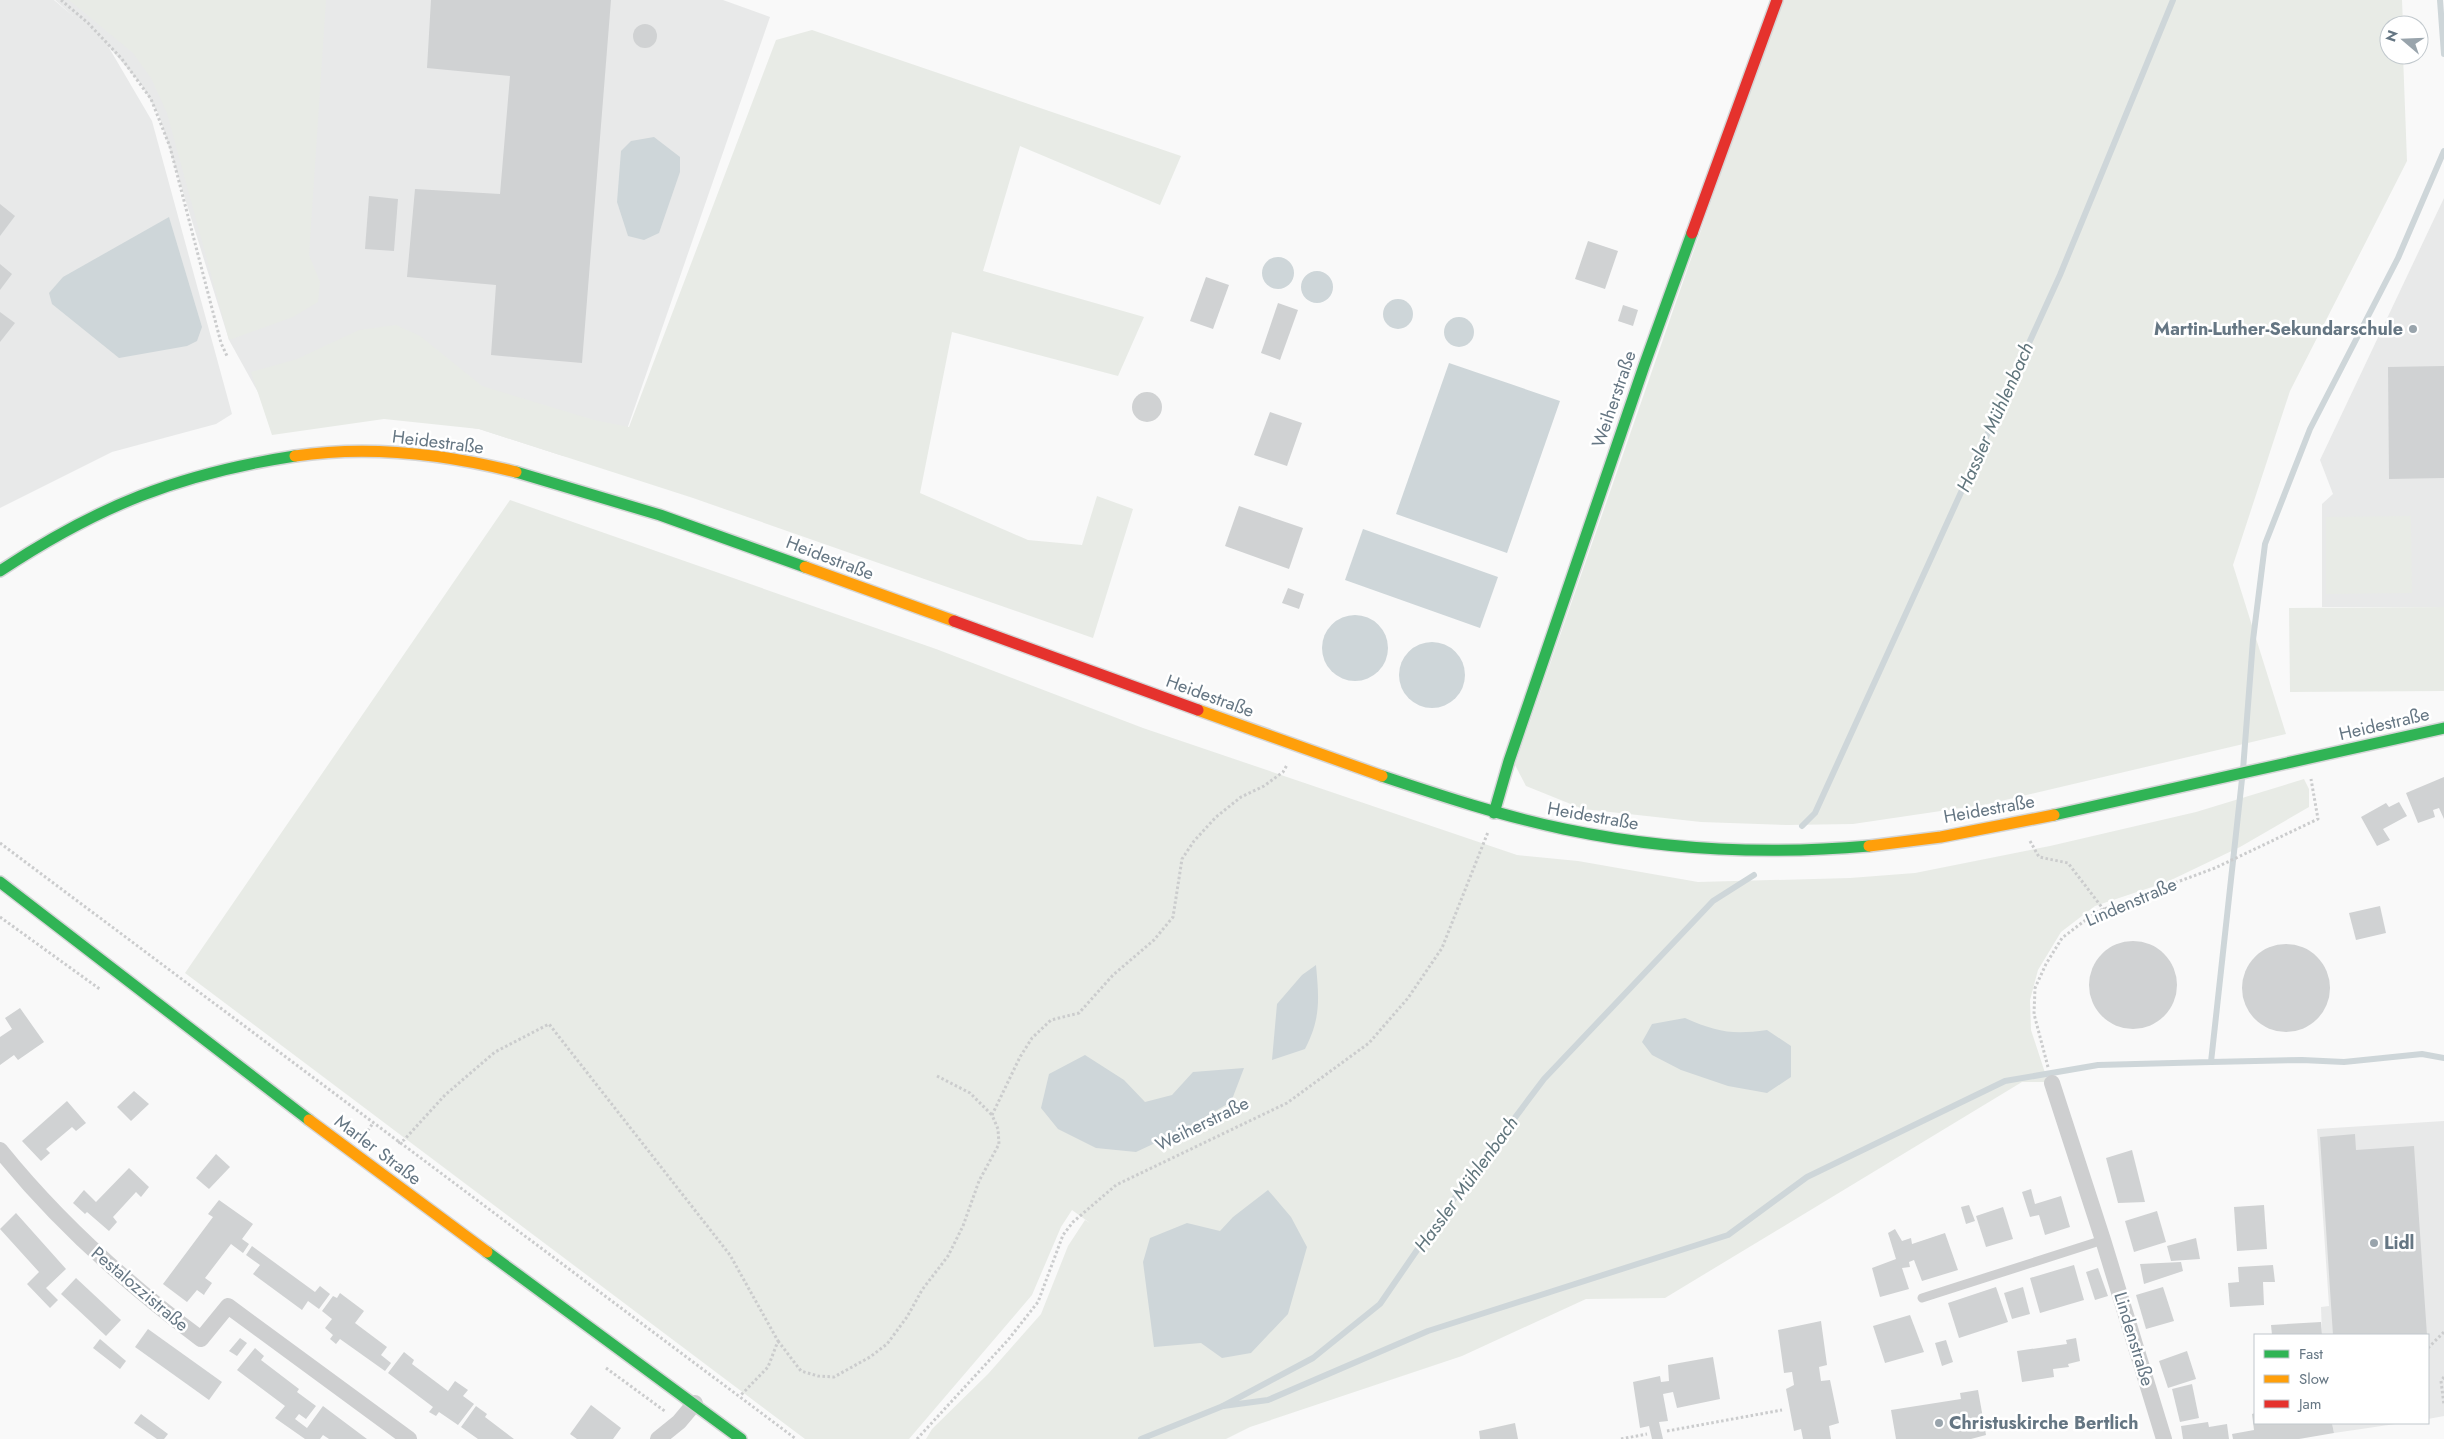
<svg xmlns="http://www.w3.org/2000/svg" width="2444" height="1439" viewBox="0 0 2444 1439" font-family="Jost,sans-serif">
<rect width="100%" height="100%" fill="#f9f9f9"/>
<!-- built -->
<g fill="#e8e9e9">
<path d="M0,0H54L73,16L55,0H723L770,17L615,464L563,456L479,429L382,413L275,423L229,340L159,115L141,84L108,46L152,121L232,414L216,424L112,452L0,508Z"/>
<path d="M2444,198V607H2322V504L2333,494L2320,460Z"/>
<path d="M2444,1121V1416L2428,1419V1335H2322L2321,1307L2329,1306L2317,1129Z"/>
<path d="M2332,1423H2402L2334,1433Z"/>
</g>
<!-- green -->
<g fill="#e8ebe6">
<path d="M69,0H326L309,255L320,282L318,302L293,317L229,340L167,113L151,78L133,53Z"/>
<path d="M1781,0H2402L2403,25H2389V55H2403L2407,161L2290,391L2233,565L2286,734L1988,804L1853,824L1787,825L1701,822L1583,809L1526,786L1515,765Z"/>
<path d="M812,30L1181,156L1160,205L1020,146L983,271L1144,317L1118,376L952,332L920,493L1028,540L1082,545L1097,496L1133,509L1093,638L693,498L479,429L384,419L272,435L251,372L297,359L359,330L396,325L420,336L482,386L594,420L629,427L776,40Z"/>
<path d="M510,500L936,649L1143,728L1517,855L1578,861L1698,882L1850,878L1915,873L2050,846L2196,812L2304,779L2309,789V807L2240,847L2167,882L2095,906L2061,932L2038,970L2030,1000L2031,1030L2048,1082H2022L1665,1298L1586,1299L1462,1356L1250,1427L1226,1439H926L932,1429L988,1374L1041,1314L1068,1246L1085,1220L1090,1223L1072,1210L1061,1227L1032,1295L909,1439H805L185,973Z"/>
<path d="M2411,516L2412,593L2326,594V517Z"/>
<path d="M2444,607V691L2290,692L2289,608Z"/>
</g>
<!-- water -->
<g fill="#ced6d9">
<path d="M654,137L680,157V172L659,233L644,240L628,236L617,202L621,151L631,141Z"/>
<path d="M169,217L202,327L197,341L187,346L119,358L52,304L49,293L63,277Z"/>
<circle cx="1278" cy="273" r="16"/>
<circle cx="1317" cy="287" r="16"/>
<circle cx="1398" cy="314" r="15"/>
<circle cx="1459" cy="332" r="15"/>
<path d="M1449,363L1560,401L1507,553L1396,514Z"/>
<path d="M1363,529L1498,577L1480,628L1345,580Z"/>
<circle cx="1355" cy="648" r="33"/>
<circle cx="1432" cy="675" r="33"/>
<path d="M1316,965C1319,999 1321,1018 1305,1049L1272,1060L1277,1004L1302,975Z"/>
<path d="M1685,1018C1717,1032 1732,1035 1767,1030L1791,1046V1077L1767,1093L1728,1086L1681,1070L1652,1055L1642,1042L1652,1024Z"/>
<path d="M1085,1055L1124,1080L1145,1102L1172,1095L1193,1072L1244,1068L1231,1102L1181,1131L1136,1152L1096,1148L1058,1129L1041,1108L1049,1074Z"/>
<path d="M1268,1190L1291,1217L1307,1247L1288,1314L1251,1353L1222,1358L1201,1343L1154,1347L1143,1262L1150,1238L1187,1223L1220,1231L1233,1217Z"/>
</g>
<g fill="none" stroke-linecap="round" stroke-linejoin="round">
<!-- stream -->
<g stroke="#ced6d9" stroke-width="6">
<path d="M2440,0L2444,54"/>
<path d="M2243,770L2253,640L2265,544L2310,429L2398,258L2444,151"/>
<path d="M1802,826L1815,813L2060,275L2173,0"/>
<path d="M2211,1062L2302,1060L2344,1062L2422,1054L2444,1058"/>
<path d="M1223,1406L1268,1400L1428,1331L1728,1235L1807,1177L2005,1081L2098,1065L2211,1062L2242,779"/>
<path d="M1141,1439L1223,1406L1313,1358L1380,1304L1435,1224L1544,1079L1713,901L1754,875"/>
</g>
</g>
<!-- building -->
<g fill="#d0d2d3">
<path d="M431,0H611L582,363L491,355L496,285L407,277L415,189L500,194L510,76L427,68Z"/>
<circle cx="645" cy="36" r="12"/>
<path d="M369,196L398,199L394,251L365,249Z"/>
<path d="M0,204L15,216L0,236Z"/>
<path d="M1588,241L1618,251L1605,289L1575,279Z"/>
<path d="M0,264L12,274L0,290Z"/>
<path d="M1206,277L1229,285L1213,329L1190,321Z"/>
<path d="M1278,303L1298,310L1280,360L1261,353Z"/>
<path d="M1623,305L1638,310L1633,326L1618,321Z"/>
<path d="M0,312L15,323L0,342Z"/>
<path d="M2444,366V478L2389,479L2388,367Z"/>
<circle cx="1147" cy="407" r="15"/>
<path d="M1270,412L1302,423L1287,466L1254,455Z"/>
<path d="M1239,506L1303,528L1289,569L1225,546Z"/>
<path d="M1288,588L1304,594L1299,609L1282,603Z"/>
<path d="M2444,777V819L2439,808L2433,810L2435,817L2418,823L2406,793Z"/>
<path d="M2399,802L2407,816L2383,829L2390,840L2377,846L2361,817L2386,803L2389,807Z"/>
<path d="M2380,906L2386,933L2356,940L2349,913Z"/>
<circle cx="2133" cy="985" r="44"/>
<circle cx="2286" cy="988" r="44"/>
<path d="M20,1008L44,1042L18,1060L14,1055L0,1065V1037L12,1029L5,1018Z"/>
<path d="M134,1091L149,1104L131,1121L117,1107Z"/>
<path d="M67,1101L86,1123L76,1131L72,1127L46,1149L50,1153L41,1161L22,1141Z"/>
<path d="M2355,1134L2356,1150L2414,1146L2427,1335H2333L2320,1137Z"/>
<path d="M2132,1150L2145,1202L2118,1203L2106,1158Z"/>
<path d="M216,1154L230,1167L209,1189L196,1178Z"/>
<path d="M129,1168L149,1187L141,1197L136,1192L113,1217L117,1222L109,1231L87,1212L85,1214L73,1203L84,1190L96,1202Z"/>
<path d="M2031,1189L2035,1204L2061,1196L2070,1227L2045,1235L2039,1215L2030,1217L2022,1192Z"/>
<path d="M219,1200L253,1224L242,1239L249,1244L243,1253L231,1244L205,1278L212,1283L205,1293L204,1295L197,1290L187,1302L163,1284L213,1217L208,1214Z"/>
<path d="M1969,1205L1975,1221L1966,1224L1961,1207Z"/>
<path d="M2264,1205L2267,1249L2237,1251L2234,1207Z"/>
<path d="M2003,1207L2013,1239L1986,1247L1976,1216Z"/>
<path d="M2157,1211L2166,1242L2134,1252L2125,1221Z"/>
<path d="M16,1213L66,1269L46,1288L58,1300L50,1308L27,1284L39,1272L0,1229Z"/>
<path d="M1895,1229L1902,1241L1911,1238L1912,1244L1945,1233L1958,1270L1922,1281L1914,1260L1909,1262L1910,1267L1902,1268L1909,1289L1880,1297L1872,1268L1896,1259L1888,1233Z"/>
<path d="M2196,1238L2200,1259L2171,1261L2167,1246Z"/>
<path d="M252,1246L315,1292L320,1286L330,1294L319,1309L308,1301L302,1310L253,1274L260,1265L246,1255Z"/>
<path d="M2181,1262L2183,1271L2144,1284L2140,1264Z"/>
<path d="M2074,1265L2084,1300L2040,1313L2030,1278Z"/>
<path d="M2273,1265L2275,1282H2263L2264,1305L2230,1307L2228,1283L2239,1282L2238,1267Z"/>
<path d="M2098,1268L2108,1296L2095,1300L2086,1272Z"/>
<path d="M76,1278L121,1320L106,1336L61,1294Z"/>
<path d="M1996,1287L2008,1322L1959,1338L1948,1303Z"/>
<path d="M2023,1287L2030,1314L2012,1319L2004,1293Z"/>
<path d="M2163,1287L2174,1321L2146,1329L2136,1295Z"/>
<path d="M340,1293L364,1311L355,1323L387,1347L381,1355L391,1363L385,1371L340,1339L336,1344L330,1339L333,1335L325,1328L332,1319L322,1311L333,1296L337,1298Z"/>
<path d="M1910,1315L1924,1352L1885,1363L1873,1326Z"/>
<path d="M1821,1321L1827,1365L1819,1367L1821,1381L1830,1380L1839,1423L1829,1426L1831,1439H1803L1801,1429L1794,1431L1786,1389L1794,1385L1792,1372L1784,1373L1778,1330Z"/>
<path d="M2321,1322L2322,1335H2272L2271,1325Z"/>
<path d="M148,1329L222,1382L209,1400L135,1347Z"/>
<path d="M240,1338L247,1343L237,1356L229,1351Z"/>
<path d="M2076,1338L2080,1361L2068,1364L2069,1367L2053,1369L2054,1377L2022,1382L2017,1351L2067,1344L2066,1340Z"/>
<path d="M100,1339L126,1361L120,1369L93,1348Z"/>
<path d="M1946,1340L1953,1362L1942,1366L1935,1343Z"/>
<path d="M255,1348L264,1356L261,1360L299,1389L297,1392L316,1406L306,1419L299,1414L295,1419L307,1428L323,1406L367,1439H329L323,1435L320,1439H305L275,1418L285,1406L237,1370Z"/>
<path d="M2187,1351L2196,1379L2168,1388L2159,1361Z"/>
<path d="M404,1352L414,1360L412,1364L448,1391L455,1381L468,1390L463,1396L474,1404L458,1425L439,1412L436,1416L429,1412L433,1407L388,1373Z"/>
<path d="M1713,1357L1720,1399L1677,1408L1673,1392L1663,1394L1668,1421L1659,1422L1663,1439H1652L1649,1426L1640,1428L1633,1382L1660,1376L1661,1382L1669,1381L1668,1365Z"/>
<path d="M2192,1384L2199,1418L2180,1422L2172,1389Z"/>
<path d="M1978,1390L1986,1435L1971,1439H1896L1891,1410L1961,1399L1960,1393Z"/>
<path d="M591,1405L621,1428L613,1439H577L570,1434Z"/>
<path d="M476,1406L487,1414L485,1417L514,1439H478L461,1427Z"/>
<path d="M2255,1413V1423H2332L2334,1433L2299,1439H2233L2232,1434L2254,1430L2252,1414Z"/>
<path d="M141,1414L168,1434L164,1439H157L134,1423Z"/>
<path d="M2208,1422L2209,1427L2227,1424L2229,1439H2183L2181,1426Z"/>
<path d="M1515,1423L1518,1439H1480L1479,1431Z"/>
</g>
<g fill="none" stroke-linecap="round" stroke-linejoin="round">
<!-- fast casing -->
<g stroke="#d5d6d7" stroke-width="14">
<g id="fast">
<path d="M516,472L660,515L805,567"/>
<path d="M0,571C98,506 178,474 295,456"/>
<path d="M1382,776C1442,796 1502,816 1564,829C1664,850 1767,855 1869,846"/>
<path d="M1494,813L1509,761L1644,366L1692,233"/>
<path d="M2054,815L2444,728"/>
<path d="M0,882L309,1120"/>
<path d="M487,1252L741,1439"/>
</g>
</g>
<!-- slow casing -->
<g stroke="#d5d6d7" stroke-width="14">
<g id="slow">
<path d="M295,456C369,445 445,454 516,472"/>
<path d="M805,567L954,621"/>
<path d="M1198,710L1382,776"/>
<path d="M1869,846L1941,837L2054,815"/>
<path d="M309,1120L487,1252"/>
</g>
</g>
<!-- jam casing -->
<g stroke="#d5d6d7" stroke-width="14">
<g id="jam">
<path d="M1692,233L1777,0"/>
<path d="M954,621L1198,710"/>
</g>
</g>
<!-- path -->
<g stroke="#cbcccd" stroke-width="3" stroke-dasharray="2.5 2.5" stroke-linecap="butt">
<path d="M61,0L88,23L122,59L151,99L170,147L221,343L227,356"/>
<path d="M2030,841L2039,857L2068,863L2104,910"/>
<path d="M0,843L796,1439"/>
<path d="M0,917L101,990"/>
<path d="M2048,1067L2034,1014L2035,988L2046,964L2062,938L2096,912L2215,868L2318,819L2311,779"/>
<path d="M937,1076L970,1093L992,1115"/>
<path d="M365,1135L373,1123"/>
<path d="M398,1143L404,1140L445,1095L495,1052L549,1024L730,1255L778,1341L768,1367L740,1396"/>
<path d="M778,1341L801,1371L818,1376L834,1377L870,1357L887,1344L907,1317L922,1290L948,1256L963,1226L979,1181L999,1144L998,1129L992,1115L1020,1057L1032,1038L1051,1020L1079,1013L1113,975L1154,940L1173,917L1182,859L1194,841L1216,817L1241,797L1264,786L1283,772L1287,765"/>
<path d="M2428,1348L2444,1332"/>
<path d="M606,1368L666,1412"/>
<path d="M2444,1377L2441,1381L2444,1405"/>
<path d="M1667,1431L1782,1410"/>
<path d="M917,1439L1008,1340L1038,1302L1063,1235L1073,1222L1116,1185L1287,1103L1369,1043L1408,998L1442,948L1488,832"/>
<path d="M1621,1439L1647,1434"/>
</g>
<!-- lane -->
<path stroke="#cecfd0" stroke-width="9" d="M1922,1298L2103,1240"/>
<!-- street -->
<g stroke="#cecfd0" stroke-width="16">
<path d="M2052,1083L2103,1240L2164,1439"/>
<path d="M0,1150C58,1222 127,1284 201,1339L228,1306L409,1439"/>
<path d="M658,1439L679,1422L695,1403"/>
</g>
<!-- fast -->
<use href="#fast" stroke="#30b455" stroke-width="11"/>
<!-- slow -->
<use href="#slow" stroke="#ff9f0a" stroke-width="11"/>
<!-- jam -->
<use href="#jam" stroke="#e5322d" stroke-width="11"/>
</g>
<!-- markers -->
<g fill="#99a4ac" stroke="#fff" stroke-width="2">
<circle cx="2413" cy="329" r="5"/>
<circle cx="2374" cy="1243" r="5"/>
<circle cx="1939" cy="1423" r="5"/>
</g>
<g text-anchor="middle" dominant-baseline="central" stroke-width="5" stroke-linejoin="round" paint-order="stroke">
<!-- poi labels -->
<g font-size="18" font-weight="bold" fill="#657683" stroke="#fff" text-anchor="start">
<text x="2403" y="329" text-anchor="end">Martin-Luther-Sekundarschule</text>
<text x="2384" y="1243">Lidl</text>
<text x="1949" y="1423">Christuskirche Bertlich</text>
</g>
<!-- street labels -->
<g font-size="18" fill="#657683" stroke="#fff">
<text transform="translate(1614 399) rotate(-71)">Weiherstraße</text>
<text transform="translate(438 442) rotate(7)">Heidestraße</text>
<text transform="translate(830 558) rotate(21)">Heidestraße</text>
<text transform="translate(1210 696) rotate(20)">Heidestraße</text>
<text transform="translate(2384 724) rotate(-13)">Heidestraße</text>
<text transform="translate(1989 809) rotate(-10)">Heidestraße</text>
<text transform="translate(1593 816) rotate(10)">Heidestraße</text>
<text transform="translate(2131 902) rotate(-23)">Lindenstraße</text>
<text transform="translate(1202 1124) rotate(-26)">Weiherstraße</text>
<text transform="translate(378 1150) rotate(37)">Marler Straße</text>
<text transform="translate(140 1289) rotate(40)">Pestalozzistraße</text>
<text transform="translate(2134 1339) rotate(73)">Lindenstraße</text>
</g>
<!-- water labels -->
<g font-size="19" font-style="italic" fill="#60757c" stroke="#fff">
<text transform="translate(1995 417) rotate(-66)">Hassler Mühlenbach</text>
<text transform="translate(1466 1184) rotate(-54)">Hassler Mühlenbach</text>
</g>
</g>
<!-- legend -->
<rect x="2254" y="1334" width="175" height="90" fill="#ffffff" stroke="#c1c8cd"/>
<rect x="2264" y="1350" width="25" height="8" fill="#30b455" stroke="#c1c8cd"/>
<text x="2299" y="1359" font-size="15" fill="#657683">Fast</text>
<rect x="2264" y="1375" width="25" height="8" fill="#ff9f0a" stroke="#c1c8cd"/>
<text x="2299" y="1384" font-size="15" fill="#657683">Slow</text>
<rect x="2264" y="1400" width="25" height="8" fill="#e5322d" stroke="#c1c8cd"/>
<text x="2299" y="1409" font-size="15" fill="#657683">Jam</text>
<!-- north arrow -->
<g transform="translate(2404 40) rotate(289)"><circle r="24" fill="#ffffff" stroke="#c1c8cd"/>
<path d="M0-4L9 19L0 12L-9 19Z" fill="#99a4ac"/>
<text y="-8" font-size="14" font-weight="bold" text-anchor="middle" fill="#657683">N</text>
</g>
</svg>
